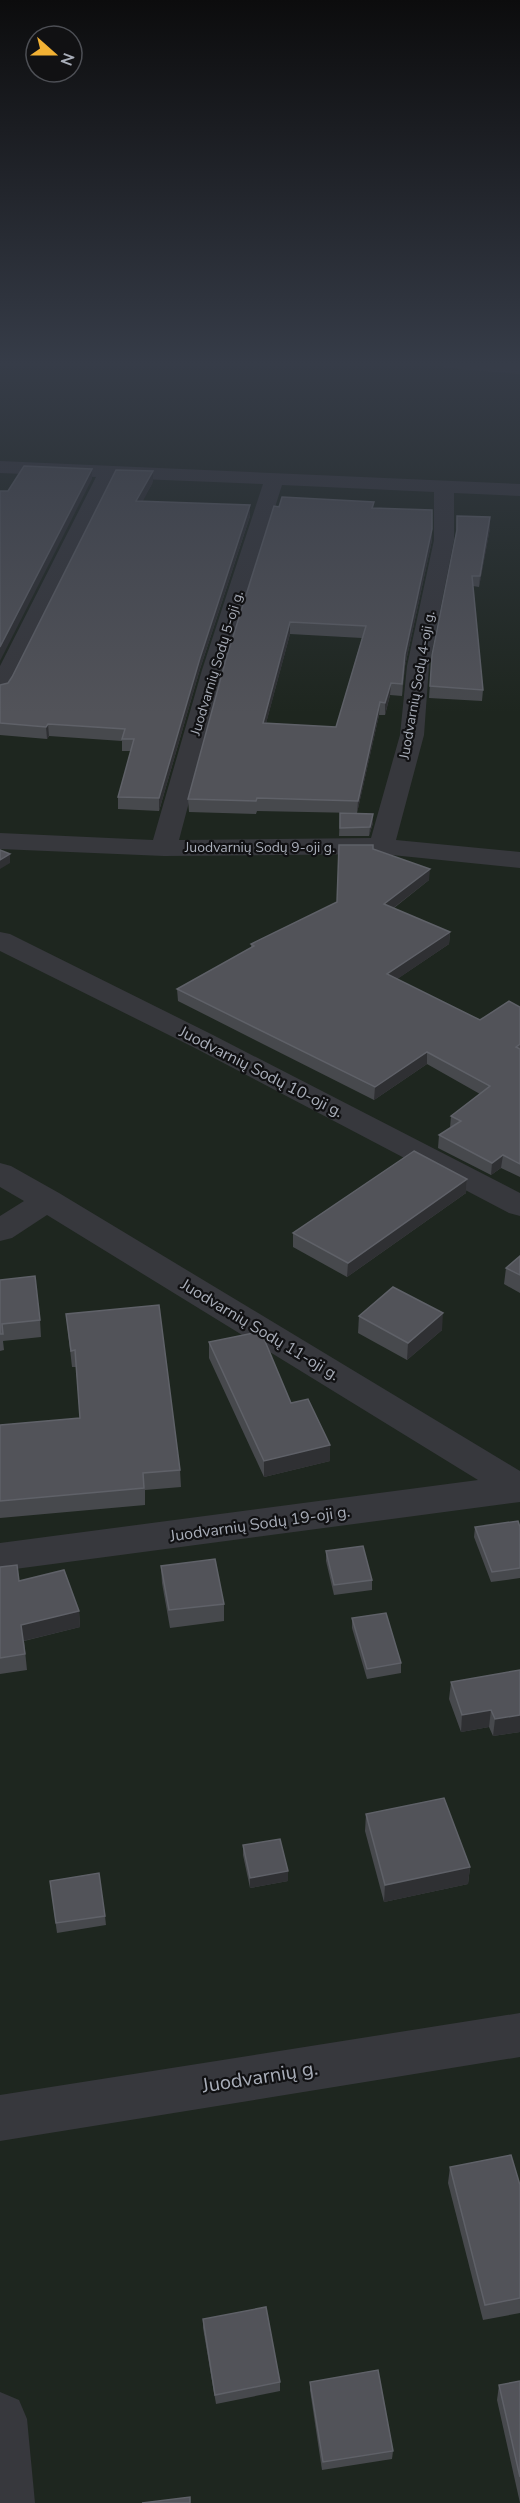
<svg xmlns="http://www.w3.org/2000/svg" width="520" height="2503" viewBox="0 0 520 2503" font-family="'Nunito Sans',sans-serif">
<rect width="100%" height="100%" fill="#161618"/>
<!-- green -->
<rect fill="#1e261f" x="0" y="363" width="520" height="2140"/>
<g fill="none" stroke-linecap="round" stroke-linejoin="round">
<!-- minor -->
<g fill="#37383d" fill-rule="evenodd">
<path d="M441,363L520,364V374L449,368L443,367Z"/>
<path d="M0,461L520,484V496L454,493V540L429,666L424,735L396,840L520,852V868L382,854L164,856L0,849V833L153,840L202,670L263,484L115,478L11,688L8,693L0,695V666L96,477L0,473ZM282,485L434,492V540L407,666L400,735L371,838L179,840L224,670Z"/>
<path d="M0,932L10,934L213,1035L520,1193V1216L509,1213L193,1047L0,951Z"/>
<path d="M0,1163L11,1166L59,1193L520,1471V1502L0,1571V1543L478,1480L47,1215L12,1238L0,1241V1216L24,1201L0,1187Z"/>
<path d="M520,2013V2057L0,2141V2095Z"/>
<path d="M0,2392L19,2400L27,2419L35,2503H0Z"/>
</g>
</g>
<!-- wall -->
<g fill="#47494d" fill-rule="evenodd">
<path d="M153,482L142,501L250,516L200,669L159,811L118,809V797L131,751H122V741L49,736L47,739L0,735V685L8,683Z"/>
<path d="M374,502L373,508L432,540L405,666L402,696L390,695L385,715H379L357,813L257,811L256,814L189,812L188,799L274,506ZM290,634L362,638L336,727L266,723Z"/>
<path d="M457,516L490,517V528L479,587L473,586L483,690L482,701L429,698L432,655L456,533Z"/>
<path d="M340,813L373,823L369,836H339Z"/>
<path d="M373,849L429,880L394,908L450,932L449,944L397,979L480,1020L520,1007V1177L501,1168L491,1175L438,1148L439,1135L450,1128L451,1116L480,1094L427,1064L374,1100L178,1001L177,989L251,948V944L337,902Z"/>
<path d="M467,1179L466,1193L347,1277L293,1247V1233Z"/>
<path d="M520,1256V1293L504,1284L506,1268Z"/>
<path d="M0,1280L40,1320L41,1337L3,1341L4,1350L0,1351Z"/>
<path d="M66,1314L180,1470L181,1487L145,1490V1505L0,1518V1425L80,1418L76,1367H72Z"/>
<path d="M359,1316L442,1330L407,1360L358,1333Z"/>
<path d="M209,1342L291,1403L330,1445V1461L264,1477L209,1358Z"/>
<path d="M475,1527H520V1578L491,1582L474,1537Z"/>
<path d="M326,1551L372,1580V1590L334,1595L326,1561Z"/>
<path d="M161,1566L224,1604V1621L170,1628L162,1583Z"/>
<path d="M0,1567L19,1581L79,1611L80,1627L24,1641L27,1670L0,1674Z"/>
<path d="M352,1618L401,1663V1673L367,1679L352,1628Z"/>
<path d="M520,1670V1732L493,1736L489,1727L461,1732L449,1699L451,1682Z"/>
<path d="M366,1814L470,1867L468,1884L384,1902L365,1831Z"/>
<path d="M243,1845L288,1871V1881L250,1888L243,1855Z"/>
<path d="M50,1881L105,1916L106,1925L57,1933Z"/>
<path d="M450,2167L520,2185V2313L483,2320L448,2183Z"/>
<path d="M203,2319L280,2382V2391L216,2404L203,2328Z"/>
<path d="M520,2381V2503L497,2400L499,2385Z"/>
<path d="M310,2382L393,2451L392,2459L322,2470L310,2390Z"/>
</g>
<!-- shaded-wall -->
<g fill="#2f3033">
<path d="M92,469V479L0,661V647Z"/>
<path d="M153,471V482L137,512L136,501Z"/>
<path d="M250,505V516L200,669L159,811V798L200,658Z"/>
<path d="M490,517V528L479,587L480,576Z"/>
<path d="M432,529V540L405,666L402,696L405,654Z"/>
<path d="M290,622V634L263,735V723Z"/>
<path d="M391,683L390,695L385,715V703Z"/>
<path d="M380,702L379,715L357,813L358,801Z"/>
<path d="M48,724L49,736L47,739L46,727Z"/>
<path d="M373,814V823L369,836L370,827Z"/>
<path d="M10,854V863L0,869V860Z"/>
<path d="M430,869L429,880L383,916L384,904Z"/>
<path d="M450,932L449,944L387,986V974Z"/>
<path d="M427,1052V1064L374,1100L375,1087Z"/>
<path d="M503,1155L501,1168L491,1175L492,1163Z"/>
<path d="M467,1179L466,1193L347,1277L348,1263Z"/>
<path d="M443,1313L442,1330L407,1360L408,1343Z"/>
<path d="M330,1445V1461L264,1477V1461Z"/>
<path d="M79,1611L80,1627L23,1641L21,1625Z"/>
<path d="M491,1710L489,1727L461,1732L462,1715Z"/>
<path d="M520,1715V1732L493,1736L495,1719Z"/>
<path d="M470,1867L468,1884L384,1902L385,1885Z"/>
<path d="M288,1871V1881L250,1888V1878Z"/>
</g>
<!-- building -->
<g fill="#525359" stroke="#5f6168" stroke-width="1.5" fill-rule="evenodd">
<path d="M24,466L92,469L0,647V491H8Z"/>
<path d="M116,470L153,471L136,501L250,505L200,658L159,798L118,797L134,739H122L125,729L48,724L46,727L0,723V685L8,683L12,677Z"/>
<path d="M282,497L374,502L372,508L432,510V529L405,654L402,684L391,683L385,703L380,702L358,801L257,798L256,801L188,799L226,659L274,506L279,507ZM290,622L366,626L336,727L263,723Z"/>
<path d="M457,516L490,517L480,576H472L483,690L430,686L432,655L457,530Z"/>
<path d="M340,813L373,814L370,827L340,828Z"/>
<path d="M339,845H373V849L430,869L384,904L450,932L387,974L480,1020L509,1001L520,1007V1044L516,1047L520,1049V1164L503,1155L492,1163L439,1135L461,1121L451,1116L490,1086L427,1052L375,1087L177,989L254,946L251,944L337,902Z"/>
<path d="M0,850L10,854L0,860Z"/>
<path d="M414,1151L467,1179L348,1263L293,1233Z"/>
<path d="M520,1256V1275L506,1268Z"/>
<path d="M35,1276L40,1320L2,1324L3,1334H0V1280Z"/>
<path d="M393,1287L443,1313L408,1343L359,1316Z"/>
<path d="M159,1305L180,1470L143,1473L144,1488L0,1501V1425L80,1418L75,1350L71,1351L66,1314Z"/>
<path d="M259,1332L262,1334L291,1403L308,1399L330,1445L264,1461L209,1342Z"/>
<path d="M518,1521L520,1527V1568L492,1572L475,1527Z"/>
<path d="M363,1546L372,1580L334,1585L326,1551Z"/>
<path d="M215,1559L224,1604L169,1610L161,1566Z"/>
<path d="M17,1565L19,1581L64,1570L79,1611L21,1625L25,1654L0,1658V1567Z"/>
<path d="M386,1613L401,1663L367,1669L352,1618Z"/>
<path d="M520,1670V1715L495,1719L491,1710L462,1715L451,1682Z"/>
<path d="M444,1798L470,1867L385,1885L366,1814Z"/>
<path d="M280,1839L288,1871L250,1878L243,1845Z"/>
<path d="M99,1873L105,1916L56,1923L50,1881Z"/>
<path d="M511,2155L520,2185V2298L485,2305L450,2167Z"/>
<path d="M266,2307L280,2382L215,2395L203,2319Z"/>
<path d="M378,2370L393,2451L323,2462L310,2382Z"/>
<path d="M520,2381V2477L499,2385Z"/>
<path d="M190,2497V2503H142Z"/>
</g>
<!-- sky -->
<linearGradient id="sky" x2="0" y2="1"><stop stop-color="#0c0c0d"/><stop offset="0.51" stop-color="#363c48"/><stop offset="1" stop-color="#363c48" stop-opacity="0"/></linearGradient>
<rect width="520" height="713" fill="url(#sky)"/>
<g text-anchor="middle" dominant-baseline="central" stroke-width="4.5" stroke-linejoin="round" paint-order="stroke">
<!-- far-street labels -->
<g font-size="14" fill="#a8adb8" stroke="#111113">
<text transform="translate(217 663) rotate(-73)">Juodvarnių Sodų 5-oji g.</text>
<text transform="translate(417 685) rotate(-80)">Juodvarnių Sodų 4-oji g.</text>
<text x="260" y="847">Juodvarnių Sodų 9-oji g.</text>
</g>
<!-- street labels -->
<g font-size="16" fill="#a8adb8" stroke="#111113">
<text transform="translate(261 1072) rotate(27)">Juodvarnių Sodų 10-oji g.</text>
<text transform="translate(260 1330) rotate(31)">Juodvarnių Sodų 11-oji g.</text>
<text transform="translate(260 1524) rotate(-8)">Juodvarnių Sodų 19-oji g.</text>
</g>
<!-- near-street labels -->
<g font-size="20" fill="#a8adb8" stroke="#111113">
<text transform="translate(260 2077) rotate(-9)">Juodvarnių g.</text>
</g>
</g>
<!-- north arrow -->
<g transform="translate(54 54) rotate(111)"><circle r="28" fill="#111113" stroke="#4d4f55" stroke-width="1.5"/>
<path d="M0-4.5L10 22L0 15L-10 22Z" fill="#f2b134"/>
<text y="-9" font-size="16" font-weight="bold" text-anchor="middle" fill="#a8adb8">N</text>
</g>
</svg>
